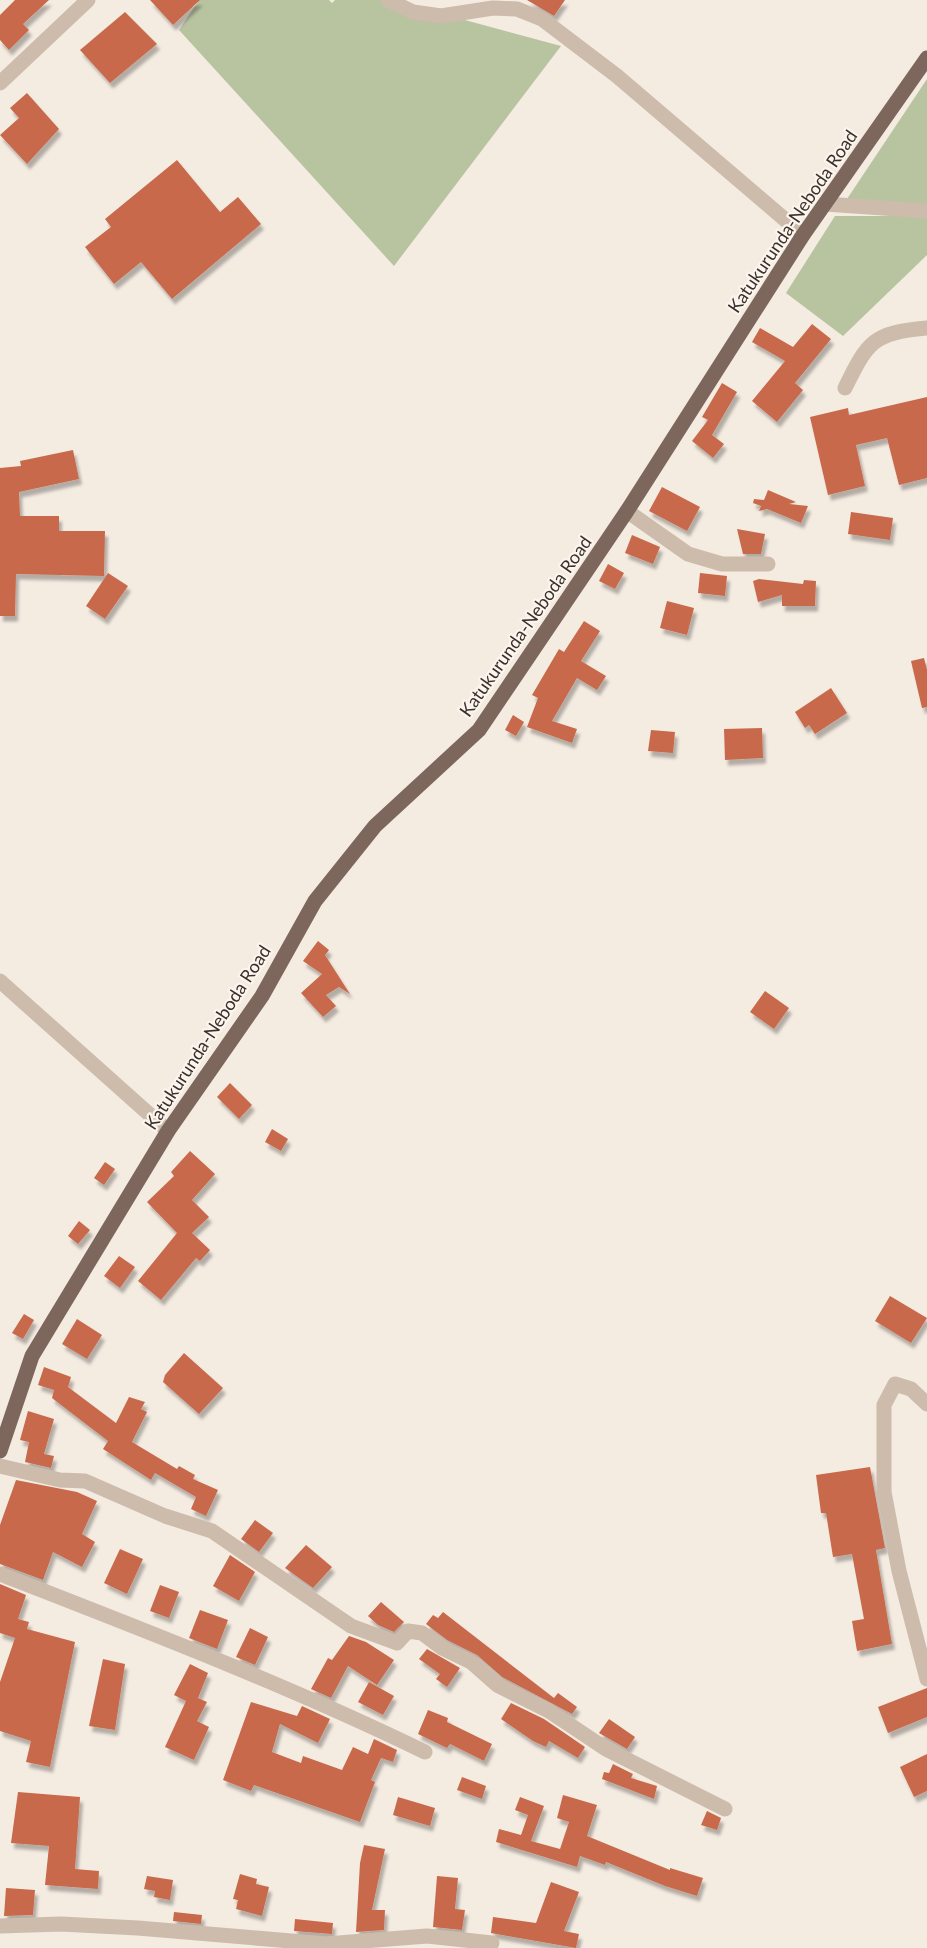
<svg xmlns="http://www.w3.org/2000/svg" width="927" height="1948" viewBox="0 0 927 1948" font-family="Lato,sans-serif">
<defs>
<filter id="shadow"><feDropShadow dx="3" dy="5.5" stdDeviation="1.5" flood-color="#0004"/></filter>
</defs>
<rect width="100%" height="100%" fill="#f4ebe1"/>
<!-- green -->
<g fill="#b8c4a0">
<path d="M199,0H329L332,3L335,0H391L561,46L394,266L179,30Z"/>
<path d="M927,79V208L847,199Z"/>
<path d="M835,216H927V255L843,336L786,293Z"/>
</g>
<!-- building -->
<g fill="#c8694b" filter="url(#shadow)">
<path d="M15,0H49L23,24L29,30L9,50L0,40V15Z"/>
<path d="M150,0H200L173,25Z"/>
<path d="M527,0H565L554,16Z"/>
<path d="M125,12L157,44L110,83L80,50Z"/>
<path d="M27,93L59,129L27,164L0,135L19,118L10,108Z"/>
<path d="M177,160L220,212L238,197L261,224L172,299L141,262L114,284L85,247L111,227L105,219Z"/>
<path d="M812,324L831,339L795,383L803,390L777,422L752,401L785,361L752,342L760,328L793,347Z"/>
<path d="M722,383L737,392L712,435L724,444L713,458L692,441L708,420L702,417Z"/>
<path d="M927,397V478L899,485L887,438L856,445L865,486L828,495L810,417L848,408L849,415Z"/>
<path d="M73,450L79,479L19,492L20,516H59V531H105L104,576L16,574L15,616H0V468L21,466L20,461Z"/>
<path d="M662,487L700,507L687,531L649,511Z"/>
<path d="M768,490L796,502L789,504L808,506L801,523L767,509L759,511L761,506L753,503L754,499L764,500Z"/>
<path d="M851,512L893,518L890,540L848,534Z"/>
<path d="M737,529L765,534L761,554H743Z"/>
<path d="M632,535L660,547L653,564L625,553Z"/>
<path d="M608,564L624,573L615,589L599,581Z"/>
<path d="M108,573L128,586L105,619L86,606Z"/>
<path d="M700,573L727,576L725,596L698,593Z"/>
<path d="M759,579L803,584L804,580L816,581L815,606H782V595L758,602L753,581Z"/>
<path d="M667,601L694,608L687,635L660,628Z"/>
<path d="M584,621L600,631L581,661L606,676L597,690L577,678L552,721L577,729L572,743L527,727L538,698L532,695L559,649L564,652Z"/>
<path d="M924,658L927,670V707L922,708L911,661Z"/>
<path d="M831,688L847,713L815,734L809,725L805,728L795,712Z"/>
<path d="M513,715L524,722L516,736L505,730Z"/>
<path d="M762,728L763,758L725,760L724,729Z"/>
<path d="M651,730L675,732L673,753L648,751Z"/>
<path d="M318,941L329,950L325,955L350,994L339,987L326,995L336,1006L323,1017L301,993L322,974L303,961Z"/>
<path d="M765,991L789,1008L774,1029L750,1012Z"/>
<path d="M230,1083L252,1105L239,1119L217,1097Z"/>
<path d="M272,1129L288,1139L281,1151L265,1142Z"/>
<path d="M190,1151L215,1174L192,1200L209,1217L192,1233L210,1250L200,1261L196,1258L161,1300L138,1281L177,1233L147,1202L174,1176L171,1172Z"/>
<path d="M105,1162L115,1169L104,1185L94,1178Z"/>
<path d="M79,1221L90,1230L78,1244L68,1236Z"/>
<path d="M119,1256L135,1267L120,1288L104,1276Z"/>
<path d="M890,1296L927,1318L911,1343L875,1321Z"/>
<path d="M24,1314L34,1320L23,1339L12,1333Z"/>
<path d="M77,1319L102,1335L87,1359L62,1344Z"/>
<path d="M184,1353L223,1388L199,1414L163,1382L165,1375Z"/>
<path d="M44,1367L71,1377L68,1387L116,1423L129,1397L145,1402L141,1409L147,1412L132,1442L177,1469L179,1466L195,1475L193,1479L218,1490L206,1516L191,1509L196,1497L155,1473L151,1480L103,1449L108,1441L52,1398L54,1390L38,1385Z"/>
<path d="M28,1411L54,1419L44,1454L54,1456L51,1468L25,1462L29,1442L20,1440Z"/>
<path d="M870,1467L885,1548L876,1550L892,1644L857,1651L852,1621L864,1619L852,1554L833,1557L826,1513H821L816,1475Z"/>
<path d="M16,1480L77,1492L97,1501L82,1534L95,1542L82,1567L53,1552L43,1580L0,1564V1525Z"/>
<path d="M255,1520L273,1533L259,1552L241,1539Z"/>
<path d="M306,1545L332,1567L313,1588L285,1568Z"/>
<path d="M120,1549L143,1559L127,1594L104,1583Z"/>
<path d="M230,1555L255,1572L239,1601L213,1586Z"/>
<path d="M0,1584L26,1595L18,1619L29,1622L27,1629L75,1642L50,1767L26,1762L31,1741L0,1731V1682L15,1638L0,1633Z"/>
<path d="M160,1585L179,1592L169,1618L150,1611Z"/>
<path d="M381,1602L404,1622L394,1632L378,1625L368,1616Z"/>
<path d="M200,1610L228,1620L217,1649L189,1638Z"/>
<path d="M443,1612L554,1698L558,1693L577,1707L572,1714L502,1677L477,1655L447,1640L426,1624L433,1615L438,1618Z"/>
<path d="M250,1628L268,1637L255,1665L236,1657Z"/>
<path d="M349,1636L366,1642L394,1660L377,1685L348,1666L331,1698L311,1689L328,1658L332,1660Z"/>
<path d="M427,1649L460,1668L447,1687L436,1679L440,1674L419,1659Z"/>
<path d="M103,1659L125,1664L115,1730L89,1726Z"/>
<path d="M190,1664L208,1673L198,1698L207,1702L197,1721L209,1727L194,1760L165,1747L186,1701L174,1695Z"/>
<path d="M369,1682L394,1696L383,1715L358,1702Z"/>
<path d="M927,1688V1717L888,1733L878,1707Z"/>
<path d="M251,1702L297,1716L302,1706L330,1719L318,1743L280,1724L272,1752L301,1763L303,1756L342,1770L353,1747L368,1754L374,1739L397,1750L393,1762L381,1758L371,1780L375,1782L360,1822L254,1785L251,1791L223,1780Z"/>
<path d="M511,1703L544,1719L585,1747L578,1758L549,1741L546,1747L533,1741L501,1719Z"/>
<path d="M428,1710L448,1718L447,1722L492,1744L484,1761L450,1744L447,1748L418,1734Z"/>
<path d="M609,1719L635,1737L627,1749L599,1733Z"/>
<path d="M927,1754V1791L914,1797L900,1767Z"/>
<path d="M613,1764L633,1774L631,1778L657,1786L654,1799L602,1779L604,1772L609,1773Z"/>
<path d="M462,1777L486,1786L482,1799L457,1790Z"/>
<path d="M18,1792L80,1797L75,1869L99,1871L98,1889L45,1885L49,1846L11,1843Z"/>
<path d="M563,1795L597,1805L587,1836L670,1870V1868L703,1878L697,1896L665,1886L606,1862L605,1865L580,1856L577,1867L496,1842L499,1829L521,1835L528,1815L515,1810L520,1797L544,1806L531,1841L560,1849L569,1822L557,1818Z"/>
<path d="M398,1797L435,1808L430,1826L393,1815Z"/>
<path d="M707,1811L721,1818L717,1830L701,1825Z"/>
<path d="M364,1845L385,1849L372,1910H385L384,1930L356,1932L360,1863Z"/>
<path d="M240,1874L257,1879L256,1884L269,1887L262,1916L236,1909L238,1900L233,1899Z"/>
<path d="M147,1876L173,1880L170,1900L154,1897L155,1891L144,1889Z"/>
<path d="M437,1876L458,1878L455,1909L465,1910L462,1930L433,1927Z"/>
<path d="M551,1882L579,1892L564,1931L579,1934L576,1948L491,1933L493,1917L536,1923Z"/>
<path d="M6,1888L35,1890L33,1915L4,1916Z"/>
<path d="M174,1912L202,1915L201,1924L173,1921Z"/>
<path d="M295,1919L333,1923L332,1934L294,1931Z"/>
</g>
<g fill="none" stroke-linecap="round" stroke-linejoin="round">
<!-- street -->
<g stroke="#cdbbac" stroke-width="15">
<path d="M388,0L413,12L441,16L493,8L517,9L542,19L617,76L803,235"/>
<path d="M0,83L88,0"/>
<path d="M825,204L927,211"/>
<path d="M845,388C868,341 873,333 927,328"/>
<path d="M627,511L688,554L722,564H768"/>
<path d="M0,981L168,1131"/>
<path d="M927,1404L911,1389L895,1384L884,1405V1492L899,1571L927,1679"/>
<path d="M0,1466L60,1480L85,1481L165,1516L212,1531L351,1626L397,1643L408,1631L422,1633L442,1648L471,1662L497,1685L549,1711L606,1749L725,1809"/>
<path d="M0,1574C144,1630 287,1685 425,1752"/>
<path d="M0,1926L61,1924L138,1928L326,1944L427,1936L492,1943"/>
</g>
<!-- primary -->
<path stroke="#7d675c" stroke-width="15" d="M0,1451L32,1356L168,1131L262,996L315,901L375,826L479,730L627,511L803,235L927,58"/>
</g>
<g text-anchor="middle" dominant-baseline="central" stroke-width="4.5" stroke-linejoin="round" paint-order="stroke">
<!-- street labels -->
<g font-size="18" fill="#3b302b" stroke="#fbf5ee">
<text transform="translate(792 221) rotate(-56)">Katukurunda-Neboda Road</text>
<text transform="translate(525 626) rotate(-55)">Katukurunda-Neboda Road</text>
<text transform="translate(207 1037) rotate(-57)">Katukurunda-Neboda Road</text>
</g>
</g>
</svg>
